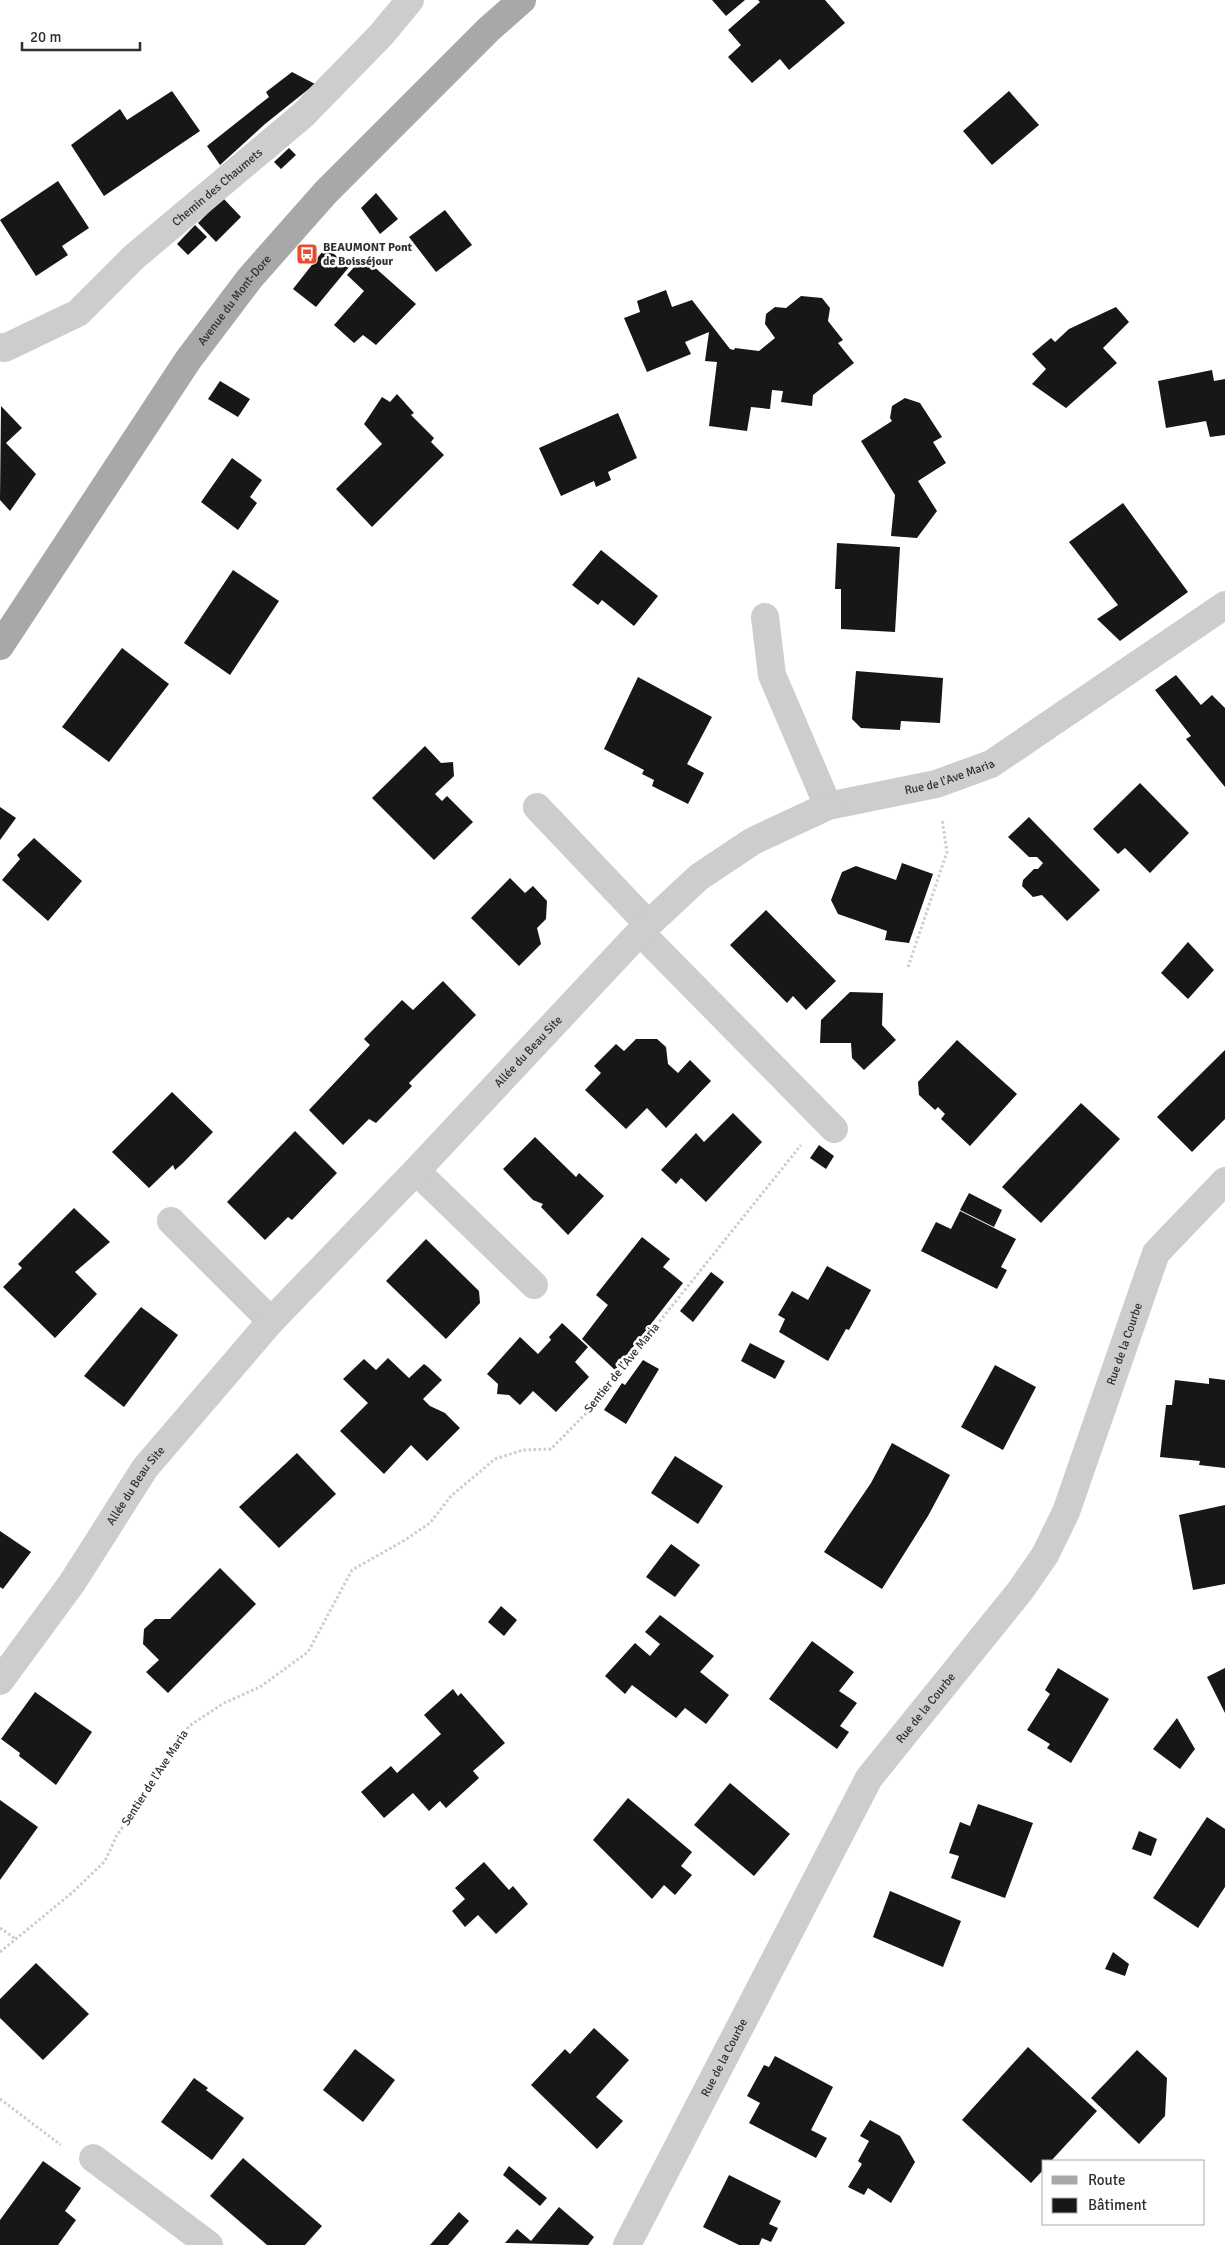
<svg xmlns="http://www.w3.org/2000/svg" width="1225" height="2245" viewBox="0 0 1225 2245" font-family="Signika,sans-serif">
<rect width="100%" height="100%" fill="#fff"/>
<!-- building -->
<g fill="#171717">
<path d="M712,0H745L726,16Z"/>
<path d="M758,0H825L845,23L789,70L780,59L752,83L728,57L741,45L728,30L760,2Z"/>
<path d="M292,72L315,84L265,124L220,165L207,146L269,97L266,92Z"/>
<path d="M172,91L200,131L104,196L71,145L120,109L127,120Z"/>
<path d="M1009,91L1039,125L992,165L963,131Z"/>
<path d="M289,148L296,155L281,169L274,162Z"/>
<path d="M58,181L89,228L62,246L68,255L36,276L0,220Z"/>
<path d="M376,193L398,219L380,234L361,208Z"/>
<path d="M223,198L241,217L216,242L198,223Z"/>
<path d="M445,210L472,245L436,272L409,237Z"/>
<path d="M195,225L207,237L188,255L177,244Z"/>
<path d="M326,247L349,267L316,307L293,289Z"/>
<path d="M363,257L416,304L376,345L363,335L354,343L334,325L364,291L347,275Z"/>
<path d="M666,290L672,307L692,300L730,349L734,350L735,348L759,351L775,338L765,324L766,314L775,307L786,308L801,296L822,298L830,308L828,321L843,340L838,343L854,363L813,395L812,406L781,402L783,391L772,390L770,409L751,407L747,431L709,426L717,362L705,361L709,332L685,342L691,354L647,372L624,318L640,312L637,301Z"/>
<path d="M1116,307L1129,322L1103,348L1117,363L1066,408L1032,384L1046,369L1032,354L1051,338L1055,342L1069,329Z"/>
<path d="M1212,370L1214,381L1225,379V435L1210,437L1206,421L1166,428L1158,381Z"/>
<path d="M220,381L250,399L238,417L208,399Z"/>
<path d="M397,394L414,413L411,415L434,438L431,442L444,455L372,527L336,489L382,444L364,424L382,397L390,402Z"/>
<path d="M905,398L920,403L942,437L933,442L946,463L918,481L937,511L917,538L891,536L895,495L861,441L892,421L890,418L892,406Z"/>
<path d="M1,406L22,428L6,443L36,474L10,511L0,500Z"/>
<path d="M618,413L637,458L608,472L611,480L596,487L594,481L561,496L539,448Z"/>
<path d="M232,458L262,480L250,497L257,503L238,530L201,502Z"/>
<path d="M1123,503L1188,592L1120,641L1097,619L1118,605L1069,542Z"/>
<path d="M837,543L900,547L895,632L841,629V589H835Z"/>
<path d="M601,550L658,596L634,626L602,600L598,605L572,585Z"/>
<path d="M233,570L279,601L230,675L184,643Z"/>
<path d="M122,648L169,684L109,762L62,727Z"/>
<path d="M856,671L943,678L940,723L901,721L900,730L861,728L852,719Z"/>
<path d="M1176,675L1201,705L1212,695L1225,708V787L1186,739L1191,736L1155,690Z"/>
<path d="M638,677L712,717L687,764L704,773L688,804L652,786L654,780L642,774L644,770L604,749Z"/>
<path d="M425,746L441,763L453,762L454,776L435,794L442,801L447,796L473,822L434,860L372,798Z"/>
<path d="M1140,783L1189,833L1150,873L1125,848L1118,854L1093,829Z"/>
<path d="M0,807L16,818L0,840Z"/>
<path d="M1029,817L1100,890L1067,921L1042,895L1033,897L1022,886L1023,880L1034,869H1038L1043,863L1037,857H1029L1008,837Z"/>
<path d="M34,838L82,881L48,921L2,880L20,859L17,855Z"/>
<path d="M902,863L933,874L909,943L885,940L887,931L838,914L831,900L842,872L856,866L896,880Z"/>
<path d="M510,878L525,893L533,886L547,901L546,919L537,928L541,944L519,966L471,918Z"/>
<path d="M766,910L836,981L806,1010L793,996L787,1003L730,945Z"/>
<path d="M1188,942L1214,970L1188,999L1161,973Z"/>
<path d="M443,981L476,1015L409,1083L412,1086L376,1123L369,1119L343,1145L309,1110L370,1045L364,1039L402,1000L413,1010Z"/>
<path d="M850,992L883,993L882,1025L896,1040L864,1070L852,1058L851,1043H820L821,1020Z"/>
<path d="M636,1039H657L666,1047L668,1064L678,1073L690,1060L711,1081L666,1128L647,1108L626,1129L585,1090L601,1073L594,1066L616,1044L624,1051Z"/>
<path d="M957,1040L1017,1094L970,1146L941,1119L945,1114L938,1107L935,1110L919,1095L918,1082Z"/>
<path d="M1225,1050V1119L1192,1152L1157,1117Z"/>
<path d="M172,1092L213,1132L183,1163L175,1170L173,1165L149,1188L112,1152Z"/>
<path d="M1081,1103L1120,1139L1041,1223L1002,1187Z"/>
<path d="M733,1113L762,1142L706,1202L681,1178L676,1184L661,1170L696,1133L704,1142Z"/>
<path d="M295,1131L337,1173L292,1220L288,1217L265,1240L227,1202Z"/>
<path d="M535,1137L576,1177L579,1173L604,1196L568,1235L541,1207L543,1204L533,1200L503,1169Z"/>
<path d="M819,1145L834,1156L826,1169L810,1158Z"/>
<path d="M969,1193L1002,1210L994,1227L960,1210Z"/>
<path d="M74,1208L110,1242L75,1272L97,1294L55,1338L3,1287L22,1268L18,1264Z"/>
<path d="M960,1211L1016,1239L1001,1267L1007,1270L997,1289L921,1251L936,1222L951,1229Z"/>
<path d="M642,1237L670,1259L663,1267L683,1283L615,1370L582,1339L608,1305L596,1295Z"/>
<path d="M426,1239L479,1291L480,1303L446,1339L386,1281Z"/>
<path d="M827,1266L871,1290L849,1330L846,1329L828,1361L779,1332L785,1319L778,1315L792,1291L808,1300Z"/>
<path d="M711,1272L724,1282L693,1322L680,1311Z"/>
<path d="M141,1307L178,1335L124,1407L84,1376Z"/>
<path d="M562,1323L588,1347L575,1362L589,1377L556,1412L533,1391L520,1405L509,1395L497,1394L498,1384L487,1374L520,1337L538,1354L551,1340L549,1337Z"/>
<path d="M750,1343L785,1361L775,1379L741,1361Z"/>
<path d="M388,1358L409,1378L424,1364L428,1367L442,1380L423,1399L430,1406L445,1413L460,1428L427,1461L411,1445L384,1474L340,1431L368,1403L343,1379L364,1359L376,1370Z"/>
<path d="M643,1360L659,1369L626,1424L604,1410L622,1383L625,1385Z"/>
<path d="M995,1365L1036,1387L1003,1450L961,1427Z"/>
<path d="M1209,1378L1225,1380V1468L1199,1465L1200,1461L1160,1457L1166,1405H1172L1175,1380L1209,1384Z"/>
<path d="M892,1443L950,1475L928,1516L882,1589L824,1552L871,1483Z"/>
<path d="M297,1453L336,1494L279,1548L239,1507Z"/>
<path d="M675,1456L723,1486L698,1524L651,1493Z"/>
<path d="M1225,1505V1584L1193,1590L1179,1515Z"/>
<path d="M0,1531L31,1552L3,1589L0,1587Z"/>
<path d="M671,1544L700,1565L675,1597L646,1577Z"/>
<path d="M220,1568L256,1604L168,1693L146,1672L159,1660L143,1644L144,1629L155,1619H170Z"/>
<path d="M501,1606L517,1620L504,1636L488,1622Z"/>
<path d="M660,1615L714,1656L700,1672L729,1695L706,1724L685,1708L676,1718L632,1685L625,1694L605,1676L635,1643L650,1656L660,1644L645,1632Z"/>
<path d="M812,1641L854,1672L839,1691L857,1703L840,1726L849,1732L837,1749L769,1699Z"/>
<path d="M1058,1668L1109,1699L1071,1763L1047,1748L1050,1744L1027,1730L1050,1694L1045,1690Z"/>
<path d="M1225,1668V1713L1207,1677Z"/>
<path d="M453,1689L458,1696L461,1693L505,1743L473,1771L479,1778L446,1808L440,1801L429,1811L413,1793L384,1818L361,1792L391,1766L397,1773L441,1734L424,1715Z"/>
<path d="M35,1692L92,1732L56,1785L19,1756L20,1753L1,1739Z"/>
<path d="M1177,1718L1195,1749L1180,1769L1153,1749Z"/>
<path d="M730,1783L790,1834L754,1876L694,1825Z"/>
<path d="M628,1798L692,1852L681,1866L692,1875L675,1895L664,1885L652,1899L593,1840Z"/>
<path d="M0,1800L38,1827L0,1880Z"/>
<path d="M978,1804L1033,1823L1005,1898L951,1878L959,1856L949,1853L960,1822L970,1826Z"/>
<path d="M1207,1817L1225,1829V1887L1198,1928L1153,1898Z"/>
<path d="M1139,1831L1157,1839L1151,1856L1132,1849Z"/>
<path d="M484,1862L509,1890L513,1886L528,1904L496,1934L478,1915L465,1927L452,1911L465,1899L455,1888Z"/>
<path d="M890,1891L961,1921L943,1967L873,1937Z"/>
<path d="M1113,1952L1129,1964L1125,1976L1105,1969Z"/>
<path d="M36,1963L89,2014L43,2060L0,2018V1999Z"/>
<path d="M594,2028L629,2060L596,2097L623,2121L597,2149L531,2085L565,2049L570,2054Z"/>
<path d="M1028,2047L1097,2111L1051,2161H1044V2169L1031,2183L962,2120Z"/>
<path d="M355,2049L395,2080L363,2122L323,2090Z"/>
<path d="M1137,2050L1167,2078L1165,2116L1139,2144L1091,2098Z"/>
<path d="M775,2056L833,2087L811,2130L827,2138L816,2158L749,2123L760,2103L747,2096L764,2065L769,2067Z"/>
<path d="M194,2078L208,2088L206,2090L244,2118L212,2160L161,2122Z"/>
<path d="M870,2120L900,2136L915,2162L891,2203L868,2188L864,2195L848,2187L862,2164L858,2161L869,2141L860,2136Z"/>
<path d="M243,2158L322,2226L305,2245H267L210,2196Z"/>
<path d="M43,2161L81,2188L65,2211L76,2220L58,2245H0V2220Z"/>
<path d="M509,2166L547,2198L540,2206L503,2175Z"/>
<path d="M729,2175L781,2201L769,2224L778,2228L771,2242L762,2238L759,2245H739L703,2227Z"/>
<path d="M559,2207L594,2237L588,2245L505,2243L517,2229L531,2241Z"/>
<path d="M459,2212L469,2221L448,2245H430Z"/>
</g>
<g fill="none" stroke-linecap="round" stroke-linejoin="round">
<!-- path -->
<g stroke="#cdcdcd" stroke-width="3" stroke-dasharray="2.5 2.5" stroke-linecap="butt">
<path d="M908,967L947,852L942,819"/>
<path d="M0,1928L16,1939"/>
<path d="M0,1952L73,1892L105,1861L117,1835L168,1763L189,1726L224,1703L260,1687L308,1652L352,1570L405,1540L430,1523L451,1496L495,1459L523,1450L551,1449L602,1397L660,1321L801,1145"/>
<path d="M0,2099L61,2145"/>
</g>
<!-- minor -->
<g stroke="#cdcdcd" stroke-width="28">
<path id="s1" d="M0,347L5,348L78,313L134,257L303,115L381,35L410,0"/>
<path id="s2" d="M765,617L772,675L828,806L936,784L991,764L1225,605"/>
<path d="M537,807L648,924"/>
<path d="M640,932L834,1129"/>
<path d="M416,1171L534,1285"/>
<path d="M171,1221L271,1321"/>
<path id="s3" d="M0,1681L72,1583L145,1468L271,1321L416,1171L640,932L699,877L753,841L828,806"/>
<path d="M93,2158L209,2245"/>
<path id="s4" d="M627,2245L869,1778L1020,1591L1045,1555L1066,1512L1156,1253L1225,1181"/>
</g>
<!-- primary -->
<path stroke="#a8a8a8" stroke-width="28" id="s5" d="M0,646L188,360L250,278L326,192L489,29L522,0"/>
</g>
<!-- icons -->
<defs>
<g id="bus-square" transform="scale(1.125)"><rect x="-9" y="-9" width="18" height="18" rx="4" fill="#e94b2f" stroke="#fff"/><path d="M-5-6H5V4H4V6H2V4H-2V6H-4V4H-5ZM-3.5-4V0h7V-4ZM-3.5 1.2v1.5H-2V1.2ZM2 1.2v1.5H3.5V1.2Z" fill="#fff"/></g>
</defs>
<g fill-rule="evenodd">
<use href="#bus-square" x="307" y="254"/>
</g>
<g text-anchor="middle" dominant-baseline="central" stroke-width="5" stroke-linejoin="round" paint-order="stroke">
<!-- street labels -->
<g font-size="12" fill="#303030" stroke="#fff">
<text stroke="none"><textPath href="#s1" startOffset="274">Chemin des Chaumets</textPath></text>
<text stroke="none"><textPath href="#s5" startOffset="418">Avenue du Mont-Dore</textPath></text>
<text stroke="none"><textPath href="#s2" startOffset="326">Rue de l'Ave Maria</textPath></text>
<text stroke="none"><textPath href="#s3" startOffset="824">Allée du Beau Site</textPath></text>
<text stroke="none"><textPath href="#s4" startOffset="1036">Rue de la Courbe</textPath></text>
<text transform="translate(622 1368) rotate(-51)">Sentier de l'Ave Maria</text>
<text stroke="none"><textPath href="#s3" startOffset="238">Allée du Beau Site</textPath></text>
<text stroke="none"><textPath href="#s4" startOffset="616">Rue de la Courbe</textPath></text>
<text transform="translate(155 1778) rotate(-57)">Sentier de l'Ave Maria</text>
<text stroke="none"><textPath href="#s4" startOffset="211">Rue de la Courbe</textPath></text>
</g>
<!-- poi labels -->
<g font-size="12" font-weight="bold" fill="#303030" stroke="#fff" text-anchor="start">
<text x="323" y="247">BEAUMONT Pont<tspan x="323" dy="14">de Boisséjour</tspan></text>
</g>
</g>
<!-- legend -->
<rect x="1042" y="2160" width="162" height="65" fill="#ffffff" stroke="#acacac"/>
<rect x="1052" y="2176" width="25" height="8" fill="#a8a8a8" stroke="#acacac"/>
<text x="1088" y="2185" font-size="15" fill="#303030">Route</text>
<rect x="1052" y="2198" width="25" height="15" fill="#171717" stroke="#acacac"/>
<text x="1088" y="2210" font-size="15" fill="#303030">Bâtiment</text>
<!-- scale -->
<path d="M22 42v8h118v-8" fill="none" stroke="#303030" stroke-width="2.5"/>
<text x="30" y="42" font-size="15" fill="#303030" stroke="#ffffff" stroke-width="4" paint-order="stroke">20 m</text>
</svg>
